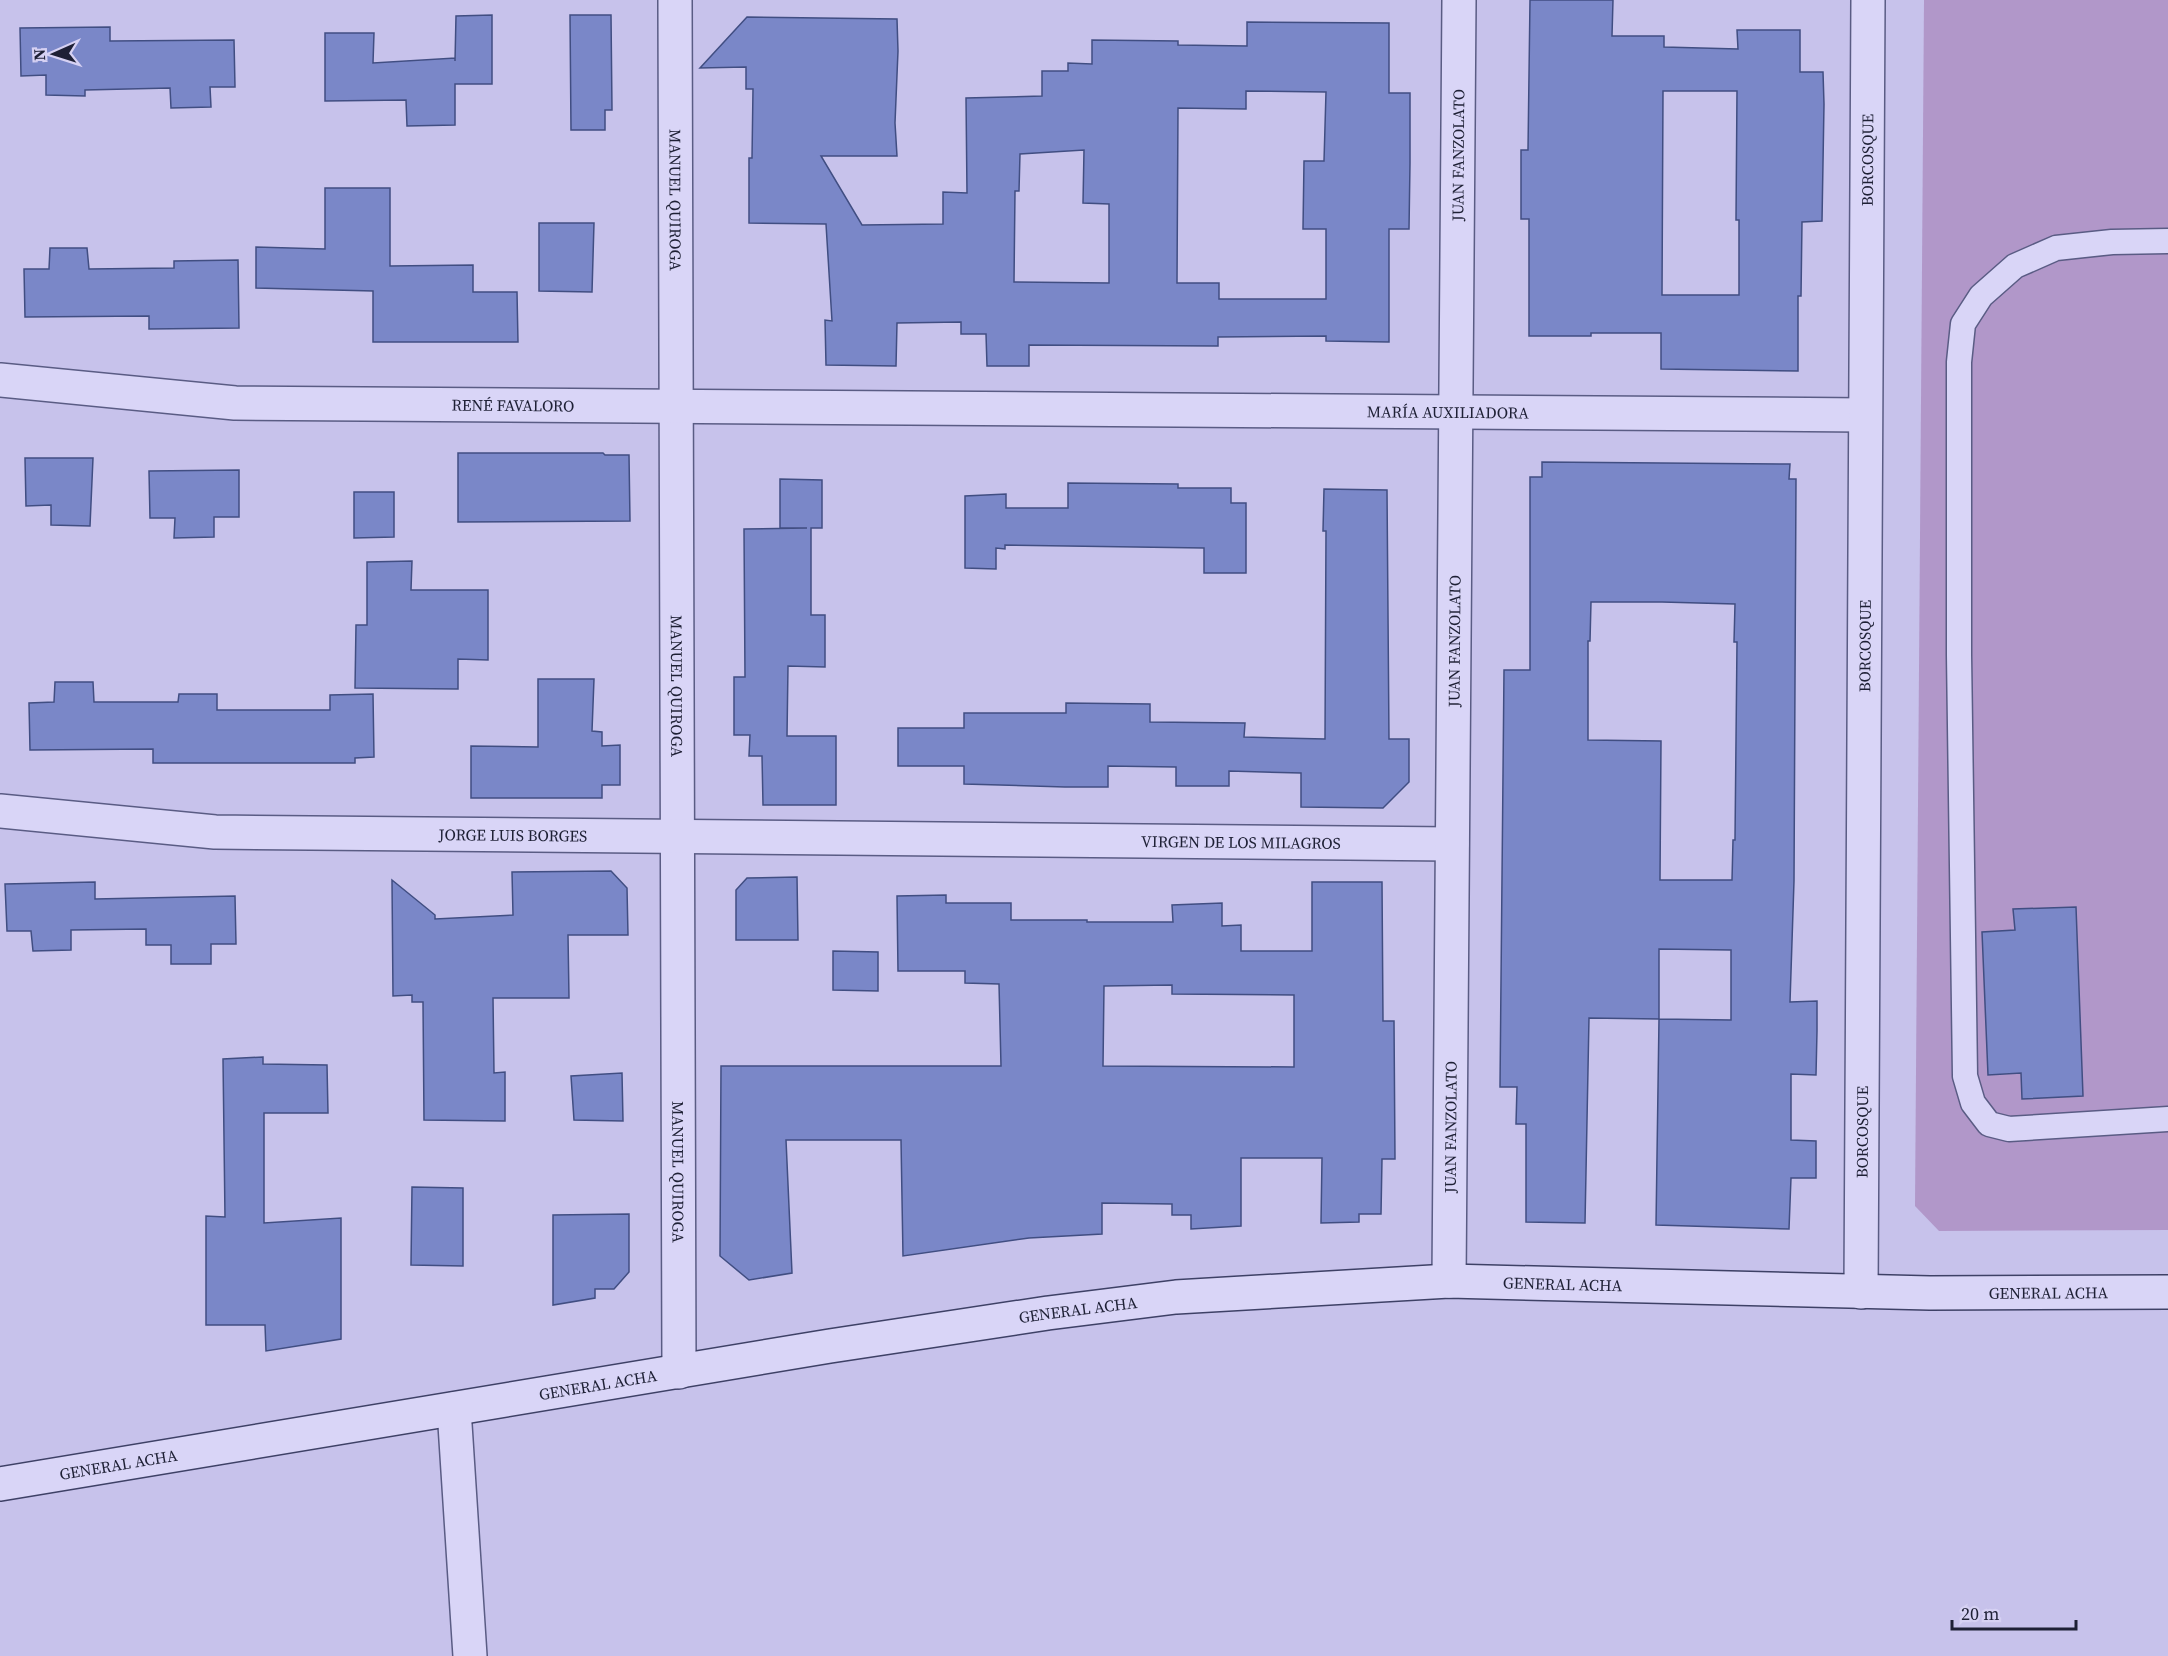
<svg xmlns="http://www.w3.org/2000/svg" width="2168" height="1656" viewBox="0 0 2168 1656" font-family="'Source Serif 4',serif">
<rect width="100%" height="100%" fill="#c7c2eb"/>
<!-- green -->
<path fill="#b197c9" d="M1924,0H2168V1230L1939,1231L1915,1206Z"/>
<!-- building -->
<g fill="#7a87c8" stroke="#414e82" stroke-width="1.5" fill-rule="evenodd">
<path d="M1530,0H1613L1612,36H1664V47L1738,49L1737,30H1800V72H1823L1824,104L1822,221L1802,222L1801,296H1798V371L1661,369V333H1591V336H1529V219H1521V150H1528ZM1663,91H1737L1736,220H1739V295H1662Z"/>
<path d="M492,15V84H455V125L407,126L406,100L325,101V33H374L373,63L455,58V61L456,16Z"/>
<path d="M570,15H611L612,110H605V130H571Z"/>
<path d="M747,17L897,19L898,51L895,123L897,156H821L862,225L943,224V192L967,193L966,98L1042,96V71H1068V63L1092,64V40L1178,41V45L1247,46V22L1389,23V93H1410V163L1409,229H1389V342L1326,341V336L1218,337V346L1029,345V366H987L986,334H961V322L897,323L896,366L826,365L825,320L832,321L826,224L749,223V158H752L753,89H746V67L700,68ZM1246,91L1326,92L1324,161H1304L1303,229H1326V299H1219V283H1177L1178,108L1246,109ZM1084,150L1083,203L1109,204V283L1014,282L1015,191H1019L1020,154Z"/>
<path d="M110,27V41L234,40L235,87H210L211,107L171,108L170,88L85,90V96L46,95V75L21,76L20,28Z"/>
<path d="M325,188H390V266L473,265V292H517L518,342H373V291L256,288V247L325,249Z"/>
<path d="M539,223H594L592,292L539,291Z"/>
<path d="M50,248H87L89,269L174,268V261L238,260L239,328L149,329V316L25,317L24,269H49Z"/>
<path d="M458,453H603L605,455H629L630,521L458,522Z"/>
<path d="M25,458H93L90,526L51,525V505L26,506Z"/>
<path d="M1542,462L1790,464L1789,479H1796L1794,881L1790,1002L1817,1001V1031L1816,1075L1791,1074V1140L1816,1141V1178H1791L1789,1229L1656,1225L1659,1019L1589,1018L1585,1223L1526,1222V1124H1516L1517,1087H1500L1504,670H1530V477H1542ZM1591,602H1662L1735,604L1734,642H1737L1735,840H1733L1732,880H1660L1661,741L1588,740V641H1590ZM1659,949L1731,950V1020L1659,1019Z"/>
<path d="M239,470V517H214V537L174,538L175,518H150L149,471Z"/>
<path d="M780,479L822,480V528H811V615H825V667L788,666L787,736H836V805H763L762,756H749L750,735H734V677H745L744,529L807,528H780Z"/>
<path d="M1068,483L1178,484V488H1231V503H1246V573H1204V548L1005,545V549L996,548V569L965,568V496L1006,494V508H1068Z"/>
<path d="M1324,489L1387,490L1389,739H1409V782L1383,808L1301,807V773L1229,771V786H1176V767L1108,766V787H1065L964,784V766H898V728H964V713H1066V703L1150,704V722L1245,723L1244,737L1325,739L1326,531H1323Z"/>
<path d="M354,492H394V537L354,538Z"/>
<path d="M412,561L411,590H488V660L458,659V689L355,688L356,625H367V562Z"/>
<path d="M538,679H594L592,731L602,732V746L620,745V785H602V798H471V746L538,747Z"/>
<path d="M55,682H93L94,702H178L179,694H217V710H330V695L373,694L374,757L355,758V763H153V749L30,750L29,703L54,702Z"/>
<path d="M611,871L627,888L628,935H568L569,998H493L494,1073L505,1072V1121L424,1120L423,1002H412V995L393,996L392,880L435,915V919L513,915L512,872Z"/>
<path d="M797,877L798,940H736V890L747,878Z"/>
<path d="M95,882V899L235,896L236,944H211V964H171V945H146V929L71,930V950L33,951L31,931H7L5,884Z"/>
<path d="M1312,882H1382L1383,1021H1394L1395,1159H1382L1381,1214H1359V1222L1321,1223L1322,1158H1241V1226L1191,1229V1215H1172V1204L1102,1203V1234L1029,1238L903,1256L901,1140H786L792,1273L749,1280L720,1256L721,1066H1001L999,984L965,983V971H898L897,896L946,895V903H1011V920H1087V922H1173L1172,905L1222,903V926L1241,925V951H1312ZM1172,985V994L1294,995V1067L1103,1066L1104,986Z"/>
<path d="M2076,907L2083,1096L2022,1099L2021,1073L1988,1075L1982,932L2015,930L2013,909Z"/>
<path d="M833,951L878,952V991L833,990Z"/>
<path d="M263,1057V1064L327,1065L328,1113H264V1223L341,1218V1339L266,1351L265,1325H206V1216L225,1217L223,1059Z"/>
<path d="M622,1073L623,1121L574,1120L571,1076Z"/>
<path d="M412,1187L463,1188V1266L411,1265Z"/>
<path d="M629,1214V1272L614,1289H595V1298L553,1305V1215Z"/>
</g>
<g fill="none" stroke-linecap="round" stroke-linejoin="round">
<!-- lane casing -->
<g stroke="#5a5c84" stroke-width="27">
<path id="lane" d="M2168,241L2112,242L2056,248L2015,266L1981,296L1963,324L1959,362V655L1965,1076L1973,1103L1989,1124L2009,1129L2168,1119"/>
</g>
<!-- street casing -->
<g stroke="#5a5c84" stroke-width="36">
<g id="street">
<path id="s1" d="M675,0L679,1372"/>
<path id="s2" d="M0,380L235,403L1865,415"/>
<path id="s3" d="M0,811L215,832L1452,844"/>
<path id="s4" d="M1449,1281L1459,0"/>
<path id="s5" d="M1861,1292L1868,0"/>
<path d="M454,1409L470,1656"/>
</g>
</g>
<!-- secondary casing -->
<g stroke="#3e4166" stroke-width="36">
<g id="secondary">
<path id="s6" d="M0,1484L830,1346L1048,1313L1176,1297L1449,1281L1930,1293L2168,1292"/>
</g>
</g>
<!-- lane -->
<use href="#lane" stroke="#d9d5f7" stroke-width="24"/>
<!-- street -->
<use href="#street" stroke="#d9d5f7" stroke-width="33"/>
<!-- secondary -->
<use href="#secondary" stroke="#d9d5f7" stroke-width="33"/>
</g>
<g text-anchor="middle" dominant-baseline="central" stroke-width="4.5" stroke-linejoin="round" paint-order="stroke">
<!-- street labels -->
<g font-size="16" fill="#1e2035" stroke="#d6d1f3">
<text stroke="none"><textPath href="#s4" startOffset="1126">JUAN FANZOLATO</textPath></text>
<text stroke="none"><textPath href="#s5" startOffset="1132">BORCOSQUE</textPath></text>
<text stroke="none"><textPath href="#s1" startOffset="200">MANUEL QUIROGA</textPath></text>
<text stroke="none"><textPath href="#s2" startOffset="514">RENÉ FAVALORO</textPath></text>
<text stroke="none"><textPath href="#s2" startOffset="1449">MARÍA AUXILIADORA</textPath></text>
<text stroke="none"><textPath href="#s4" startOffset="640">JUAN FANZOLATO</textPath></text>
<text stroke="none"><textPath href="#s5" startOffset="646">BORCOSQUE</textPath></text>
<text stroke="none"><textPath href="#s1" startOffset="686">MANUEL QUIROGA</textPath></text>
<text stroke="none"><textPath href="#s3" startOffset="514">JORGE LUIS BORGES</textPath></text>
<text stroke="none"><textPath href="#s3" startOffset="1242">VIRGEN DE LOS MILAGROS</textPath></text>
<text stroke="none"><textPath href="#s4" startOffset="154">JUAN FANZOLATO</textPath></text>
<text stroke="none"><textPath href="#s5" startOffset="160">BORCOSQUE</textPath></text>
<text stroke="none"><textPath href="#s1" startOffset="1172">MANUEL QUIROGA</textPath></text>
<text stroke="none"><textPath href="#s6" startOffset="1578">GENERAL ACHA</textPath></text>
<text stroke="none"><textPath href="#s6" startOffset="2064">GENERAL ACHA</textPath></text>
<text stroke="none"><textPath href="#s6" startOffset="1092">GENERAL ACHA</textPath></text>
<text stroke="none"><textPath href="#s6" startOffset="606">GENERAL ACHA</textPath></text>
<text stroke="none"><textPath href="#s6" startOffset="120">GENERAL ACHA</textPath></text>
</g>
</g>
<!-- north arrow -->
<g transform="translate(54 54) rotate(267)" stroke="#d6d1f3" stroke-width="4.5" paint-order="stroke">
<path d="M0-4.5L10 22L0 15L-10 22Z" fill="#1e2035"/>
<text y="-9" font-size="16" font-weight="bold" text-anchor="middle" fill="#1e2035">N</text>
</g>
<!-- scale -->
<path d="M1952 1620v9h124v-9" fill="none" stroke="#1e2035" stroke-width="3"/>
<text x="1961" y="1620" font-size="18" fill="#1e2035" stroke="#d6d1f3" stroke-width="4.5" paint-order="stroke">20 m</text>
</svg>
